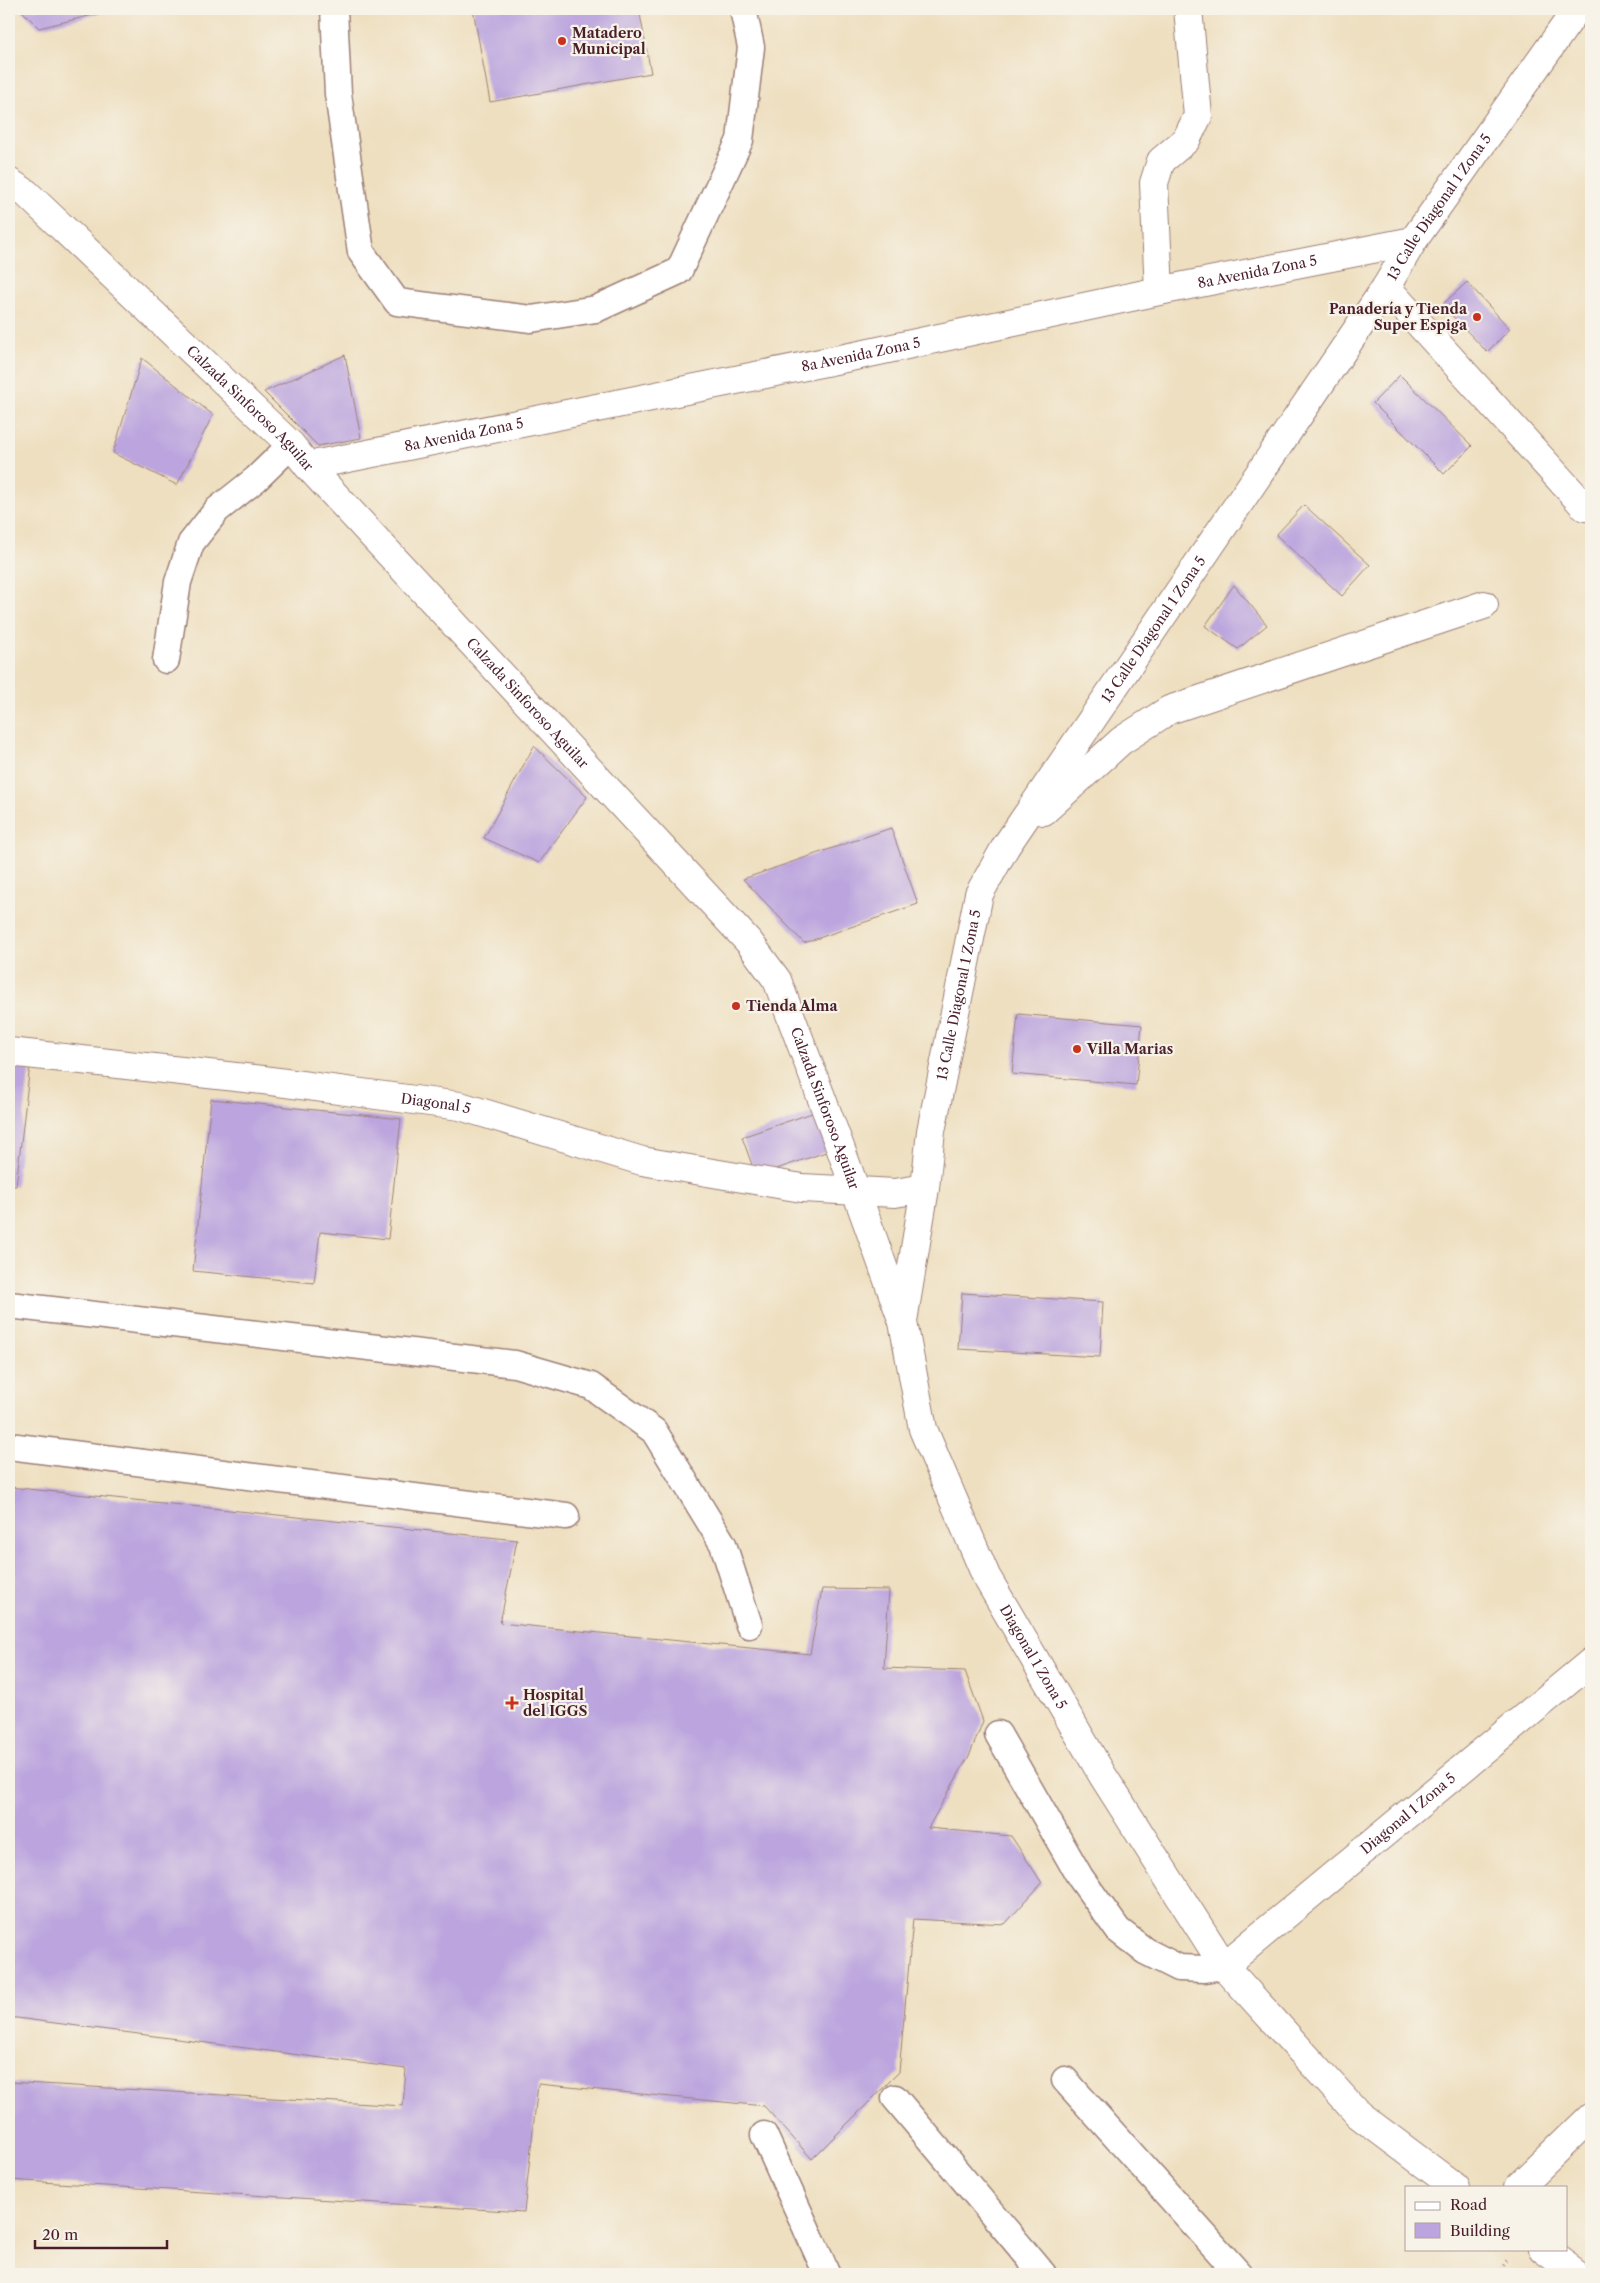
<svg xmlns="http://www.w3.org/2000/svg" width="1600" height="2283" viewBox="0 0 1600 2283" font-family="'Libre Caslon Text',serif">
<rect width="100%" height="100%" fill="#f7f3e8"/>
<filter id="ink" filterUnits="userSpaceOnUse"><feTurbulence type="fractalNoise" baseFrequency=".02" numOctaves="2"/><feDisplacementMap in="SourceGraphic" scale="10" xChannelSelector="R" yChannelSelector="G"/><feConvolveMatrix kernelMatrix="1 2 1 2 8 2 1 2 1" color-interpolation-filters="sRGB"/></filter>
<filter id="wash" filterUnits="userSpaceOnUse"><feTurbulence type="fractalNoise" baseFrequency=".0096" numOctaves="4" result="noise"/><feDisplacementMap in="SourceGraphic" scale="20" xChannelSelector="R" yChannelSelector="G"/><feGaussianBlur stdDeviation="1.12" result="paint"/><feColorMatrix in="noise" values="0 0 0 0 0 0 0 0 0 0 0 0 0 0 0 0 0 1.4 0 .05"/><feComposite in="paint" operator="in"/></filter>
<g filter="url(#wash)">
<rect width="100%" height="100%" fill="#eedfc0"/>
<g id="blocks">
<!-- building -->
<g fill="#bca5de">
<path d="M20,9H104L105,12L39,28Z"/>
<path d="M473,9H639L651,73L490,102Z"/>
<path d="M1467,282L1510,329L1487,352L1442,305Z"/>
<path d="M345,355L361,438L318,446L264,392Z"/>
<path d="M142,358L213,415L177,485L113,453Z"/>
<path d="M1400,375L1472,446L1444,474L1373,403Z"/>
<path d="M1304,505L1370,565L1342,596L1276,535Z"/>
<path d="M1234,585L1267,625L1238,649L1205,626Z"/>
<path d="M534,746L587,797L539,863L484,838Z"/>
<path d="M891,828L918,904L804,943L743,879Z"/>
<path d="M1018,1014L1142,1025L1136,1085L1012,1074Z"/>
<path d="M9,1062L30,1065L16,1186L9,1185Z"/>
<path d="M211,1099L401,1119L388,1239L320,1232L314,1283L193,1271Z"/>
<path d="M815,1112L829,1151L756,1176L742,1137Z"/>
<path d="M962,1293L1103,1302L1100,1357L958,1349Z"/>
<path d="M9,1487L517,1540L500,1623L810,1654L822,1589L889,1590L884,1668L965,1671L983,1721L970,1754L928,1828L1011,1836L1042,1883L1005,1924L913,1919L899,2072L812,2159L764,2106L538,2084L524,2212L9,2180V2082L403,2106L406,2069L9,2017Z"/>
</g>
</g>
</g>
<g filter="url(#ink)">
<use href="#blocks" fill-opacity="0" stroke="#9c7f76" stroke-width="1"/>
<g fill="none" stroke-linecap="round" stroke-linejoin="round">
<!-- service casing -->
<g stroke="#9c7f76" stroke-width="29">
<g id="service">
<path d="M334,9L338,94L361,252L397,302L531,319L596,309L679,271L740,140L751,47L743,9"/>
<path d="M166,660L178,582L191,543L217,510L256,479L291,445"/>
<path d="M9,1305L515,1364L591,1386L654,1431L723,1544L749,1625"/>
<path d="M9,1446L566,1516"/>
<path d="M998,1734L1080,1877L1118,1930L1145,1951L1179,1968L1204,1969L1224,1966"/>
<path d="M1065,2080L1239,2274"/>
<path d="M895,2098L1043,2274"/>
<path d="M764,2135L827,2274"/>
</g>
</g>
<!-- minor casing -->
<g stroke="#9c7f76" stroke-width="30">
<g id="minor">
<path id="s1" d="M9,182L26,193L291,445L308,466L749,942L777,980L840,1147L903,1322L923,1429L986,1576L1103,1776L1224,1966L1359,2115L1455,2187"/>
<path d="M1386,287L1585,507"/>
<path d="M1159,291L1154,183L1161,161L1186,140L1198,116L1188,9"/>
<path id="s2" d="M308,466L860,355L1159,291L1413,241"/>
<path d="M1044,811L1121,741L1169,710L1484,605"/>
<path id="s3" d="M9,1052L263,1080L460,1106L642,1161L802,1188L895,1193L925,1188"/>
<path id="s4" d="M903,1321L925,1188L931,1131L979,894L1006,846L1386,287L1413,241L1577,9"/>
<path id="s5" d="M1224,1966L1591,1662"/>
<path d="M1519,2187L1591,2117"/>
<path d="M1543,2249L1577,2274"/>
</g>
</g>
<!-- path -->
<path stroke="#9c7f76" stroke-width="3" stroke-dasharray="1 4" stroke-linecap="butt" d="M1498,2274L1507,2260"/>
<!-- service -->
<use href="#service" stroke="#fff" stroke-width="26"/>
<!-- minor -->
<use href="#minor" stroke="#fff" stroke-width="28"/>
</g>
</g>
<!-- markers -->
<g fill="#c8321e" stroke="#f7f3e8" stroke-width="2">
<circle cx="562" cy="41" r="5"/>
<circle cx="1477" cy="317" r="5"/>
<circle cx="736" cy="1006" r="5"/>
<circle cx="1077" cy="1049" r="5"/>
<path d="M509.5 1695.5h5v5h5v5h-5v5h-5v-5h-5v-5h5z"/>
</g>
<g text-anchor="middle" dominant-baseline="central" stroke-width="4.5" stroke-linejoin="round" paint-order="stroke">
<!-- poi labels -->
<g font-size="14" font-weight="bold" fill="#4a1f2b" stroke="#f7f3e8" text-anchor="start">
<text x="572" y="33">Matadero<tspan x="572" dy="16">Municipal</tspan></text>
<text x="1467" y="309" text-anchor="end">Panadería y Tienda<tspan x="1467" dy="16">Super Espiga</tspan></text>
<text x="746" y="1006">Tienda Alma</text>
<text x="1087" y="1049">Villa Marias</text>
<text x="523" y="1695">Hospital<tspan x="523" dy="16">del IGGS</tspan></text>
</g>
<!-- street labels -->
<g font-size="14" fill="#4a1f2b" stroke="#f7f3e8">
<text stroke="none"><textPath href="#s4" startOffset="1261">13 Calle Diagonal 1 Zona 5</textPath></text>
<text stroke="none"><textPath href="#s2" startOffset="969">8a Avenida Zona 5</textPath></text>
<text stroke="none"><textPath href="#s2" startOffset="564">8a Avenida Zona 5</textPath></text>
<text stroke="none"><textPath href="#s1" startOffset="331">Calzada Sinforoso Aguilar</textPath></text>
<text stroke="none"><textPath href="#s2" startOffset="159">8a Avenida Zona 5</textPath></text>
<text stroke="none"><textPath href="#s4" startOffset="751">13 Calle Diagonal 1 Zona 5</textPath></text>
<text stroke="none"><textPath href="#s1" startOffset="736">Calzada Sinforoso Aguilar</textPath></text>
<text stroke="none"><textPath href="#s4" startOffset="331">13 Calle Diagonal 1 Zona 5</textPath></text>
<text stroke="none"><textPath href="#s3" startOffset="430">Diagonal 5</textPath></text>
<text stroke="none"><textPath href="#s1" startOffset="1246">Calzada Sinforoso Aguilar</textPath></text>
<text stroke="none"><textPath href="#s1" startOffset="1836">Diagonal 1 Zona 5</textPath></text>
<text stroke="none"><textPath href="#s5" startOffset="239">Diagonal 1 Zona 5</textPath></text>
</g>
</g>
<!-- margin -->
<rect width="1600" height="2283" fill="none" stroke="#f7f3e8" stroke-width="30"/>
<!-- legend -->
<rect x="1405" y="2186" width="162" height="65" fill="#f7f3e8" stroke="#b29e9c"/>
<rect x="1415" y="2202" width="25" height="8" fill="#ffffff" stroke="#b29e9c"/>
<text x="1450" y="2210" font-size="15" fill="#4a1f2b">Road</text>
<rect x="1415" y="2223" width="25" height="15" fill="#bca5de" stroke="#b29e9c"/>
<text x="1450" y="2236" font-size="15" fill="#4a1f2b">Building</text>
<!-- scale -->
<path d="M35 2240v8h132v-8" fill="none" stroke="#4a1f2b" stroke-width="2.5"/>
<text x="42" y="2240" font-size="15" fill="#4a1f2b" stroke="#f7f3e8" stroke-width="4" paint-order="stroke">20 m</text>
</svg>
